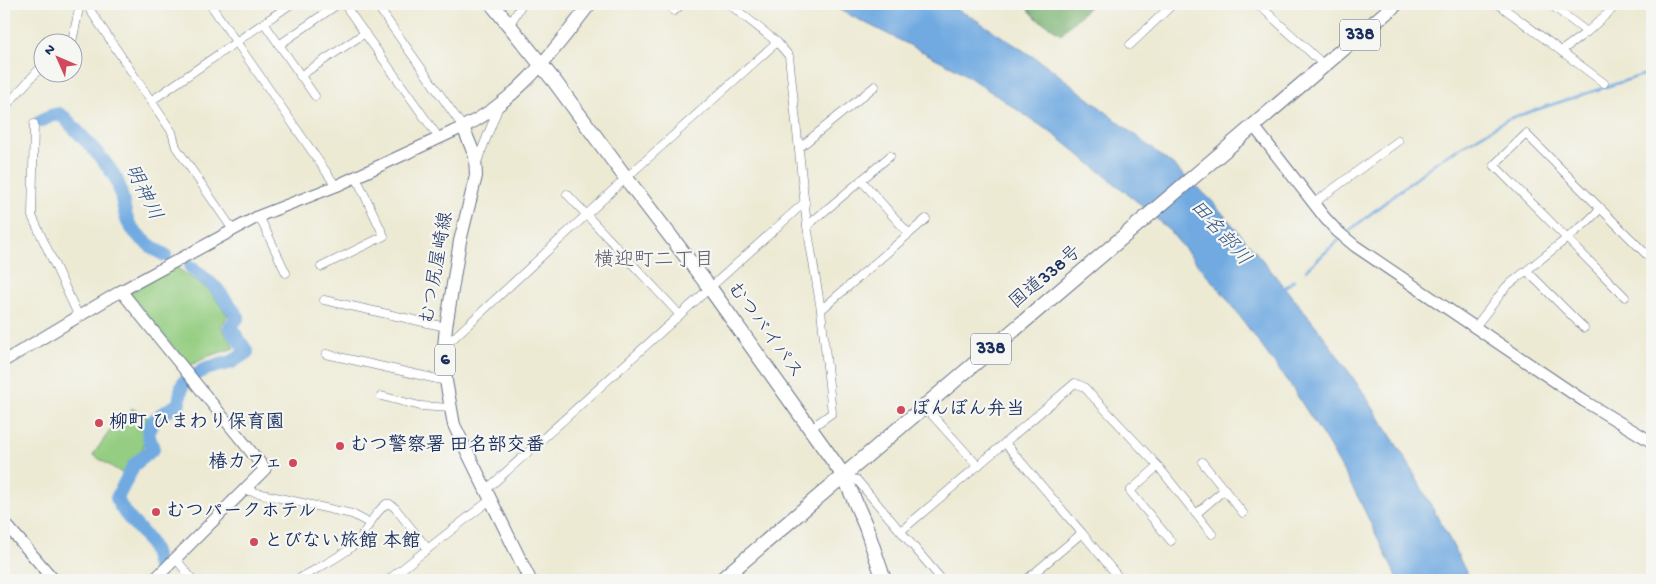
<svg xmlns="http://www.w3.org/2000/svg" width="1656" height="584" viewBox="0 0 1656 584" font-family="'Gochi Hand','Klee One',sans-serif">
<rect width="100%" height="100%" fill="#f6f6f2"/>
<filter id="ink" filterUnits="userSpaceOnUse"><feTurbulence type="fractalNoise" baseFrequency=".02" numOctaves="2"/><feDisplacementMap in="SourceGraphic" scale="10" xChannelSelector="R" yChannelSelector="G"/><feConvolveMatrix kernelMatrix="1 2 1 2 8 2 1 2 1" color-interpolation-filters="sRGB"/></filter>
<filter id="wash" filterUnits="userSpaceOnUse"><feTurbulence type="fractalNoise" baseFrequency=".0096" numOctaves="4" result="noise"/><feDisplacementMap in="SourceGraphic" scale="20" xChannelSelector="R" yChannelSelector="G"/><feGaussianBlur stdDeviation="1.12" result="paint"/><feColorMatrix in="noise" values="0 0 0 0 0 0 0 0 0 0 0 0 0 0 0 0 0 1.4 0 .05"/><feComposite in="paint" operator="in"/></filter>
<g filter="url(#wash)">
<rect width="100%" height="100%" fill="#edead4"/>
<!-- green -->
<g fill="#95ce82" stroke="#587e70">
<path d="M173,265L209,290L228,316L221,326L234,348L209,356L189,366L129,293Z"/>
<path d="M132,408L152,420L145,434L143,448L125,475L93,455L116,422L126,423Z"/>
</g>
<!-- forest -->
<path fill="#78b170" stroke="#4a7067" d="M1024,4H1092L1061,34L1036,18Z"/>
<!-- water -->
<path fill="#71aae1" stroke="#466ca0" d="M828,4H944L970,16L1049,67L1174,166L1211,200L1259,256L1320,331L1361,389L1408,463L1451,542L1470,580H1398L1359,499L1328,444L1293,389L1225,296L1167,228L1134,199L1056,136L957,69Z"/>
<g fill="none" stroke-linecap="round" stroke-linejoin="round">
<!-- stream -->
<g stroke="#71aae1" stroke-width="2.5">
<path d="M1349,231L1436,162L1508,119L1652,72"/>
<path d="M1306,270L1339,240"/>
<path d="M1283,289L1294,280"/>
</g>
<!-- river -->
<g stroke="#71aae1" stroke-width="14">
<path d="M41,121L50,116L59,114L65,118C80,135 98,152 111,171C123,186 121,205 128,222C134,234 153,249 165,255"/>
<path d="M191,267L216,288L238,317L230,327L247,352L232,362L205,369L195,375"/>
<path d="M158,566C156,560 155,553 152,547C144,529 123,518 117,498L134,465L153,449C152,445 150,441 149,437C146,420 166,411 178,405C181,398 180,388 184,382"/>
</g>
</g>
</g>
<g filter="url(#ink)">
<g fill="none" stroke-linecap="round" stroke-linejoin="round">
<!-- street casing -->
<g stroke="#647087" stroke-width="9">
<g id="street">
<path d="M86,4L172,132L176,147L233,230"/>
<path d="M210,4L336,186"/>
<path d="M344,4L439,138"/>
<path d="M376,4L463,127"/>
<path d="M729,4L777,42L789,56L807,226L821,310L832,413L811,428"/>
<path d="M1258,4L1324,65"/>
<path d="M1498,4L1604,83"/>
<path d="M1550,4L1587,32"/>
<path d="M674,11L682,4"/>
<path d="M264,23L315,96"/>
<path d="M509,26L522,4"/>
<path d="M72,42L80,4"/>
<path d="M279,45L338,4"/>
<path d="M1130,45L1173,4"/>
<path d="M1561,51L1587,32L1618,4"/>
<path d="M300,76L365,33"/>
<path d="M151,101L291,4"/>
<path d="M4,108L42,66"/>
<path d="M34,124L32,216L79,317"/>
<path d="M799,148L875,86"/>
<path d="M477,162L499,106"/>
<path d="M861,180L909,234"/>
<path d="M567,194L680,315"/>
<path d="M1314,203L1398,141"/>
<path d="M259,216L286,273"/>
<path d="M807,226L890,156"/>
<path d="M321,267L384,236L356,177"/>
<path d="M1527,271L1584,328"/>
<path d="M1625,297L1494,165L1526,134L1650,258"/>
<path d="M324,300L446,327"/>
<path d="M821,310L926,219"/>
<path d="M1475,327L1506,287L1586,223L1601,208"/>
<path d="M445,346L626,178L777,42"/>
<path d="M326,354L446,381"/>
<path d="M381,396L420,406L451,408"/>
<path d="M924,406L978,466"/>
<path d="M1005,443L1082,533L1026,580"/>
<path d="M1202,462L1243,513"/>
<path d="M1158,466L1130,491L1171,541"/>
<path d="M844,476L857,480L942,580"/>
<path d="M244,490L352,514L369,523"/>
<path d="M486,490L805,202"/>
<path d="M1196,514L1225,489"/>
<path d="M901,531L1075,383L1084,387L1158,466L1212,534"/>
<path d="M1082,533L1121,580"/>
<path d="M175,558L193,580"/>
<path d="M297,580C313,570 344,556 356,543C368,530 371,516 386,504H390L395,508L428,549"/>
<path d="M388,580L490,500"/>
</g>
</g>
<!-- secondary casing -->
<g stroke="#647087" stroke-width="13">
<g id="secondary">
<path d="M1253,125L1325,218L1337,231L1355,246L1584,401L1652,442"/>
<path d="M121,291L265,469L154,580"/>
<path d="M4,361L121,291L259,216L336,186L463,127"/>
<path d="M4,522L54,580"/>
</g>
</g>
<!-- primary casing -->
<g stroke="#647087" stroke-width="14">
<path id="primary" d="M530,580L454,425L446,381L444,347L446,327L460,241L476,176L475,156L463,127C519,100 553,51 590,4"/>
</g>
<!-- highway casing -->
<g stroke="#647087" stroke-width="16">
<g id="highway">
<path d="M492,4L555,82L626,178L710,288L844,476L866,527L884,580"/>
<path d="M721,580L1396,4"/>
</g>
</g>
<!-- street -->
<use href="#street" stroke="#fff" stroke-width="8"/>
<!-- secondary -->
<use href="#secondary" stroke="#fff" stroke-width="11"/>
<!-- primary -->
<use href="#primary" stroke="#fff" stroke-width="12"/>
<!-- highway -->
<use href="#highway" stroke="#fff" stroke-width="14"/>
</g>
</g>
<!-- markers -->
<g fill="#d1495b" stroke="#f6f6f2" stroke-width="2">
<circle cx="901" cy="410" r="5"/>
<circle cx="99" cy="423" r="5"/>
<circle cx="340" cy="446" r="5"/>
<circle cx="293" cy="463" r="5"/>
<circle cx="156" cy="512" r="5"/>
<circle cx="254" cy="542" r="5"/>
</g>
<g text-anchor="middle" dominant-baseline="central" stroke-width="4.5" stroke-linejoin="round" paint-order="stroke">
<!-- shield labels -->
<g fill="#f6f6f2" stroke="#5d6b8a" stroke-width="1">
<rect x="1340" y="19.5" width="40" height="31" rx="4"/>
<rect x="971" y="333.5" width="40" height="31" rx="4"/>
<rect x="435" y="344.5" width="20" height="31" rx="4"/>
</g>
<g font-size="18" font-weight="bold" fill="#1b2f5e">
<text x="1360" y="35">338</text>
<text x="991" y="349">338</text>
<text x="445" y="360">6</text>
</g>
<!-- street labels -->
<g font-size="19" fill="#1b2f5e" stroke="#f6f6f2">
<text transform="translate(438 268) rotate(-80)">むつ尻屋崎線</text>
<text transform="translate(1046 278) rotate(-40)">国道338号</text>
<text transform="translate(764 331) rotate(54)">むつバイパス</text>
</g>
<!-- poi labels -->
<g font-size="19" font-weight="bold" fill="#1b2f5e" stroke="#f6f6f2" text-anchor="start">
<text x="911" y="410">ぼんぼん弁当</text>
<text x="109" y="423">柳町 ひまわり保育園</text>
<text x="350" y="446">むつ警察署 田名部交番</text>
<text x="283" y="463" text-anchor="end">椿カフェ</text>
<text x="166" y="512">むつパークホテル</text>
<text x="264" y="542">とびない旅館 本館</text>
</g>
<!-- water labels -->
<g font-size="20" font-style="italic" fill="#355485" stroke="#f6f6f2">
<text transform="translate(142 193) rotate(64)">明神川</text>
<text transform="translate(1219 234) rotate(48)">田名部川</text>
</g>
<!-- neighbourhood labels -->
<g font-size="20" fill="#5d5c70" stroke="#f6f6f2">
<text x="654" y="261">横迎町二丁目</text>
</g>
</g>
<!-- margin -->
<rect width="1656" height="584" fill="none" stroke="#f6f6f2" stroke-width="20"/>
<!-- north arrow -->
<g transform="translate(58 58) rotate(315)"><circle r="24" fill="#f6f6f2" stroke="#9ea6b7"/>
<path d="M0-4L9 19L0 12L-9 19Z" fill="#d1495b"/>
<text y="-8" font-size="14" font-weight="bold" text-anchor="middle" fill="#1b2f5e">N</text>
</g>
</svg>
